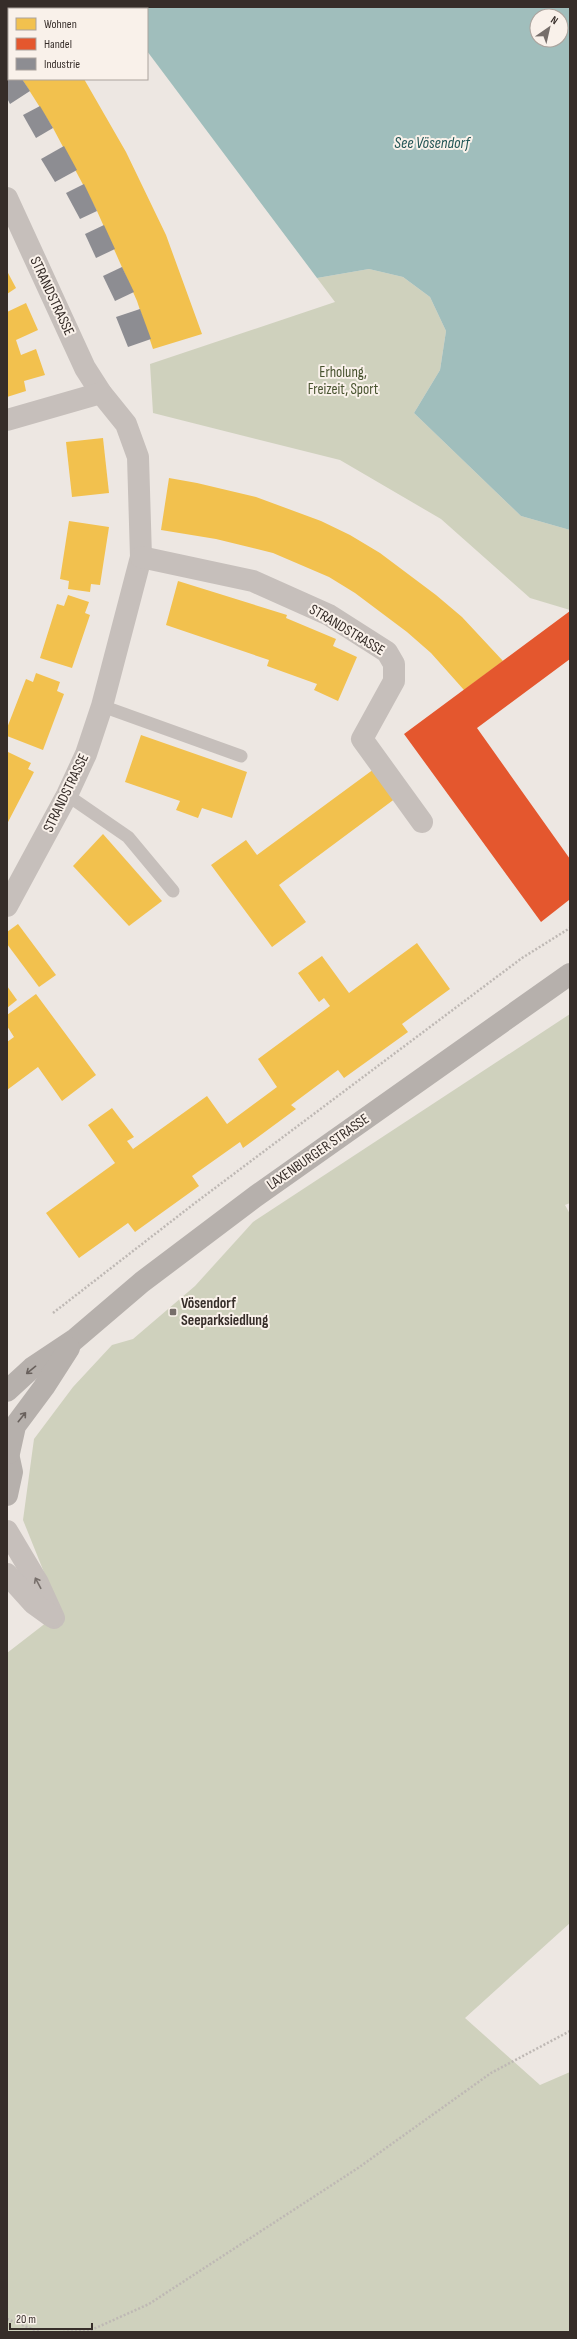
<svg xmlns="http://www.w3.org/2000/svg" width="577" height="2339" viewBox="0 0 577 2339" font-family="'Sofia Sans Condensed',sans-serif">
<rect width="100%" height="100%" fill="#ede7e2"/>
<!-- green -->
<g fill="#cfd1bd">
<path d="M369,269L403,277L430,297L446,331L440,370L414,413L521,516L570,530V610L530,598L441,519L340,460L153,413L150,364L335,302L317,278Z"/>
<path d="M570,1014V1203L565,1205L570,1214V1923L465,2018L540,2085L570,2072V2332H7V1653L60,1612L23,1520L34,1439L73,1387L112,1345L133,1339L195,1286L253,1222Z"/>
</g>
<!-- water -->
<path fill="#a0bebc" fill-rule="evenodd" d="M114,7H570V530L521,516L414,413L440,370L446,331L430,297L403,277L369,269L317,278L147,51V9H116ZM537,16H561V40H537Z"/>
<!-- homes -->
<g fill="#f2c14e">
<path d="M7,7H36L37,9H9V60L7,57Z"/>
<path d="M22,79H84L126,152L166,235L202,334L153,349L137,301L97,211L53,128Z"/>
<path d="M7,271L16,288L7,294Z"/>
<path d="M26,303L38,330L16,340L21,355L36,349L45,375L24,381L26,391L7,397V312Z"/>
<path d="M103,438L109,493L72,497L66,442Z"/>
<path d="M169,478L197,483L256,497L321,521L350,535L380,553L436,595L462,617L503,661L464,690L431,653L407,632L355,593L329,577L273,553L216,539L161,530Z"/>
<path d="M69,521L109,527L100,585L91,584L90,592L68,589L69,581L60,579Z"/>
<path d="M178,581L287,615L286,618L336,639L333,646L357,657L338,701L314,690L317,684L267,666L269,660L166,625Z"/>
<path d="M68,595L89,602L85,613L90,615L72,668L40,658L57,604L64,606Z"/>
<path d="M36,673L60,682L57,691L64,694L43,750L7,736V728L26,679L33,682Z"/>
<path d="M141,735L247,772L232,818L202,808L198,818L176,810L180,801L125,782Z"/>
<path d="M8,752L31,763L28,769L34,772L7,824Z"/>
<path d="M374,769L396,798L279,885L306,922L272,947L211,865L246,840L257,855Z"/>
<path d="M103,834L162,901L129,926L73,866Z"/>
<path d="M18,924L56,975L39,987L7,944V932Z"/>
<path d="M417,943L450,989L402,1024L408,1032L344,1078L338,1070L291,1105L296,1109L243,1148L240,1142L192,1176L199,1186L135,1232L128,1223L79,1258L46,1213L115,1163L88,1125L112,1108L134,1137L127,1141L133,1149L207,1096L227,1124L277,1087L258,1059L330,1006L324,998L319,1002L298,973L322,956L349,993Z"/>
<path d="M7,986L17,1000L7,1008Z"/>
<path d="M36,994L96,1075L62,1101L38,1067L7,1090V1042L14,1037L7,1026V1015Z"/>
</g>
<!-- shops -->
<path fill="#e4572e" d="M570,611V659L477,728L570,859V902L569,900L541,922L404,734Z"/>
<!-- industry -->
<g fill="#8d8d92">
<path d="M9,74V79H22L30,91L10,104L7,98V75Z"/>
<path d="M40,106L53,128L36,138L23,115Z"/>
<path d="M64,146L77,170L55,182L41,159Z"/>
<path d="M84,184L97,211L80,219L66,193Z"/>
<path d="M104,225L115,249L96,258L85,234Z"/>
<path d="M122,267L134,292L115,301L103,276Z"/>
<path d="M140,309L151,339L128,347L116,317Z"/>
</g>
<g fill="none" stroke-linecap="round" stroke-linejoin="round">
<!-- path -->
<g stroke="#beb8b4" stroke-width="2.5" stroke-dasharray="2 2" stroke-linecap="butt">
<path d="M53,1313L195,1203L522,958L570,928"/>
<path d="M7,2319L40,2332"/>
<path d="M63,2332L89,2331L149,2304L358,2168L491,2073L570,2031"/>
</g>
<!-- lane -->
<g stroke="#c6bfbb" stroke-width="13">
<path d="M102,706L241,756"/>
<path d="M67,795L128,837L173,891"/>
</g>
<!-- street -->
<g stroke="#c6bfbb" stroke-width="22">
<path d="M7,198L85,368L101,393L126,424L138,457L141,557L102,706L86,754L67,795L7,906"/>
<path d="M7,420L101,393"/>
<path d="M141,557L253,581L329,615L387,652L394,664V681L362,739L422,822"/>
<path d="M7,1531L38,1583L54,1618"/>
<path d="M7,1574L33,1603L51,1616"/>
</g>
<!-- secondary -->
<g stroke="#b6b0ac" stroke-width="22">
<path d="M7,1391L32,1368L74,1340L142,1282L256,1196L570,974"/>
<path d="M7,1449L12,1472L7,1495"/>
<path d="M9,1453L15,1426L44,1387L69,1348"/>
</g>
</g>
<!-- one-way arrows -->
<defs><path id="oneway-shaft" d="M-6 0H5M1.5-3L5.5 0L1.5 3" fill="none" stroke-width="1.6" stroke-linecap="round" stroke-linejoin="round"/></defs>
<g stroke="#69615d">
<use href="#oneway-shaft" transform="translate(31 1370) rotate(141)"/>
<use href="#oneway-shaft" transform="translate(22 1417) rotate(-51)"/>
</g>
<use stroke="#776f6b" href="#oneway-shaft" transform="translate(38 1583) rotate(-118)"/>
<!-- markers -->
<rect fill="#766e6a" stroke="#f9f1ea" stroke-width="1.5" x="169" y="1308" width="8" height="8" rx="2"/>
<g text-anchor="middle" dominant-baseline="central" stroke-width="4" stroke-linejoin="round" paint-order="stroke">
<!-- street labels -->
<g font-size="15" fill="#362d29" stroke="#f9f1ea">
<text transform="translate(52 296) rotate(65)">STRANDSTRASSE</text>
<text transform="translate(347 630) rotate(31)">STRANDSTRASSE</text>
<text transform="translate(66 793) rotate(-64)">STRANDSTRASSE</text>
<text transform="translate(318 1152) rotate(-35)">LAXENBURGER STRASSE</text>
</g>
<!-- park labels -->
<g font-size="15" fill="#48532f" stroke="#f9f1ea">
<text x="343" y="372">Erholung,<tspan x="343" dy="17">Freizeit, Sport</tspan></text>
</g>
<!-- poi labels -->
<g font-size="15" font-weight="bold" fill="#362d29" stroke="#f9f1ea" text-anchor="start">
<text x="181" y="1303">Vösendorf<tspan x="181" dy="17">Seeparksiedlung</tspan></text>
</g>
<!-- water labels -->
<g font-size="16" font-style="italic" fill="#255" stroke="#f9f1ea">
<text x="432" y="143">See Vösendorf</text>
</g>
</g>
<!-- border -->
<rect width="577" height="2339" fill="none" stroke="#362d29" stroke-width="16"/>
<!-- legend -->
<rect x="8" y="8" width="140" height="72" fill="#f9f1ea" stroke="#aba39d"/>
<rect x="16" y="18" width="20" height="12" fill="#f2c14e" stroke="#aba39d"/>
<text x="44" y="28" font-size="12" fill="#362d29">Wohnen</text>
<rect x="16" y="38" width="20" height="12" fill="#e4572e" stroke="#aba39d"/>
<text x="44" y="48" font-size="12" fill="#362d29">Handel</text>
<rect x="16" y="58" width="20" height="12" fill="#8d8d92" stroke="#aba39d"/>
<text x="44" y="68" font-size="12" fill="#362d29">Industrie</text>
<!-- north arrow -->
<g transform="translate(549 28) rotate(34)"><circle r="19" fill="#f9f1ea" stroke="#aba39d"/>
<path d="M0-3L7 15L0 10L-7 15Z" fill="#766e6a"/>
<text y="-6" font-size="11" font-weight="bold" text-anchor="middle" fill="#362d29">N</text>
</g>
<!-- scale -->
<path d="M10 2323v6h82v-6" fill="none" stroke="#362d29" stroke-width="2"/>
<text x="16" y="2323" font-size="12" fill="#362d29" stroke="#f9f1ea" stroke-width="3" paint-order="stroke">20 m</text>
</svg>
